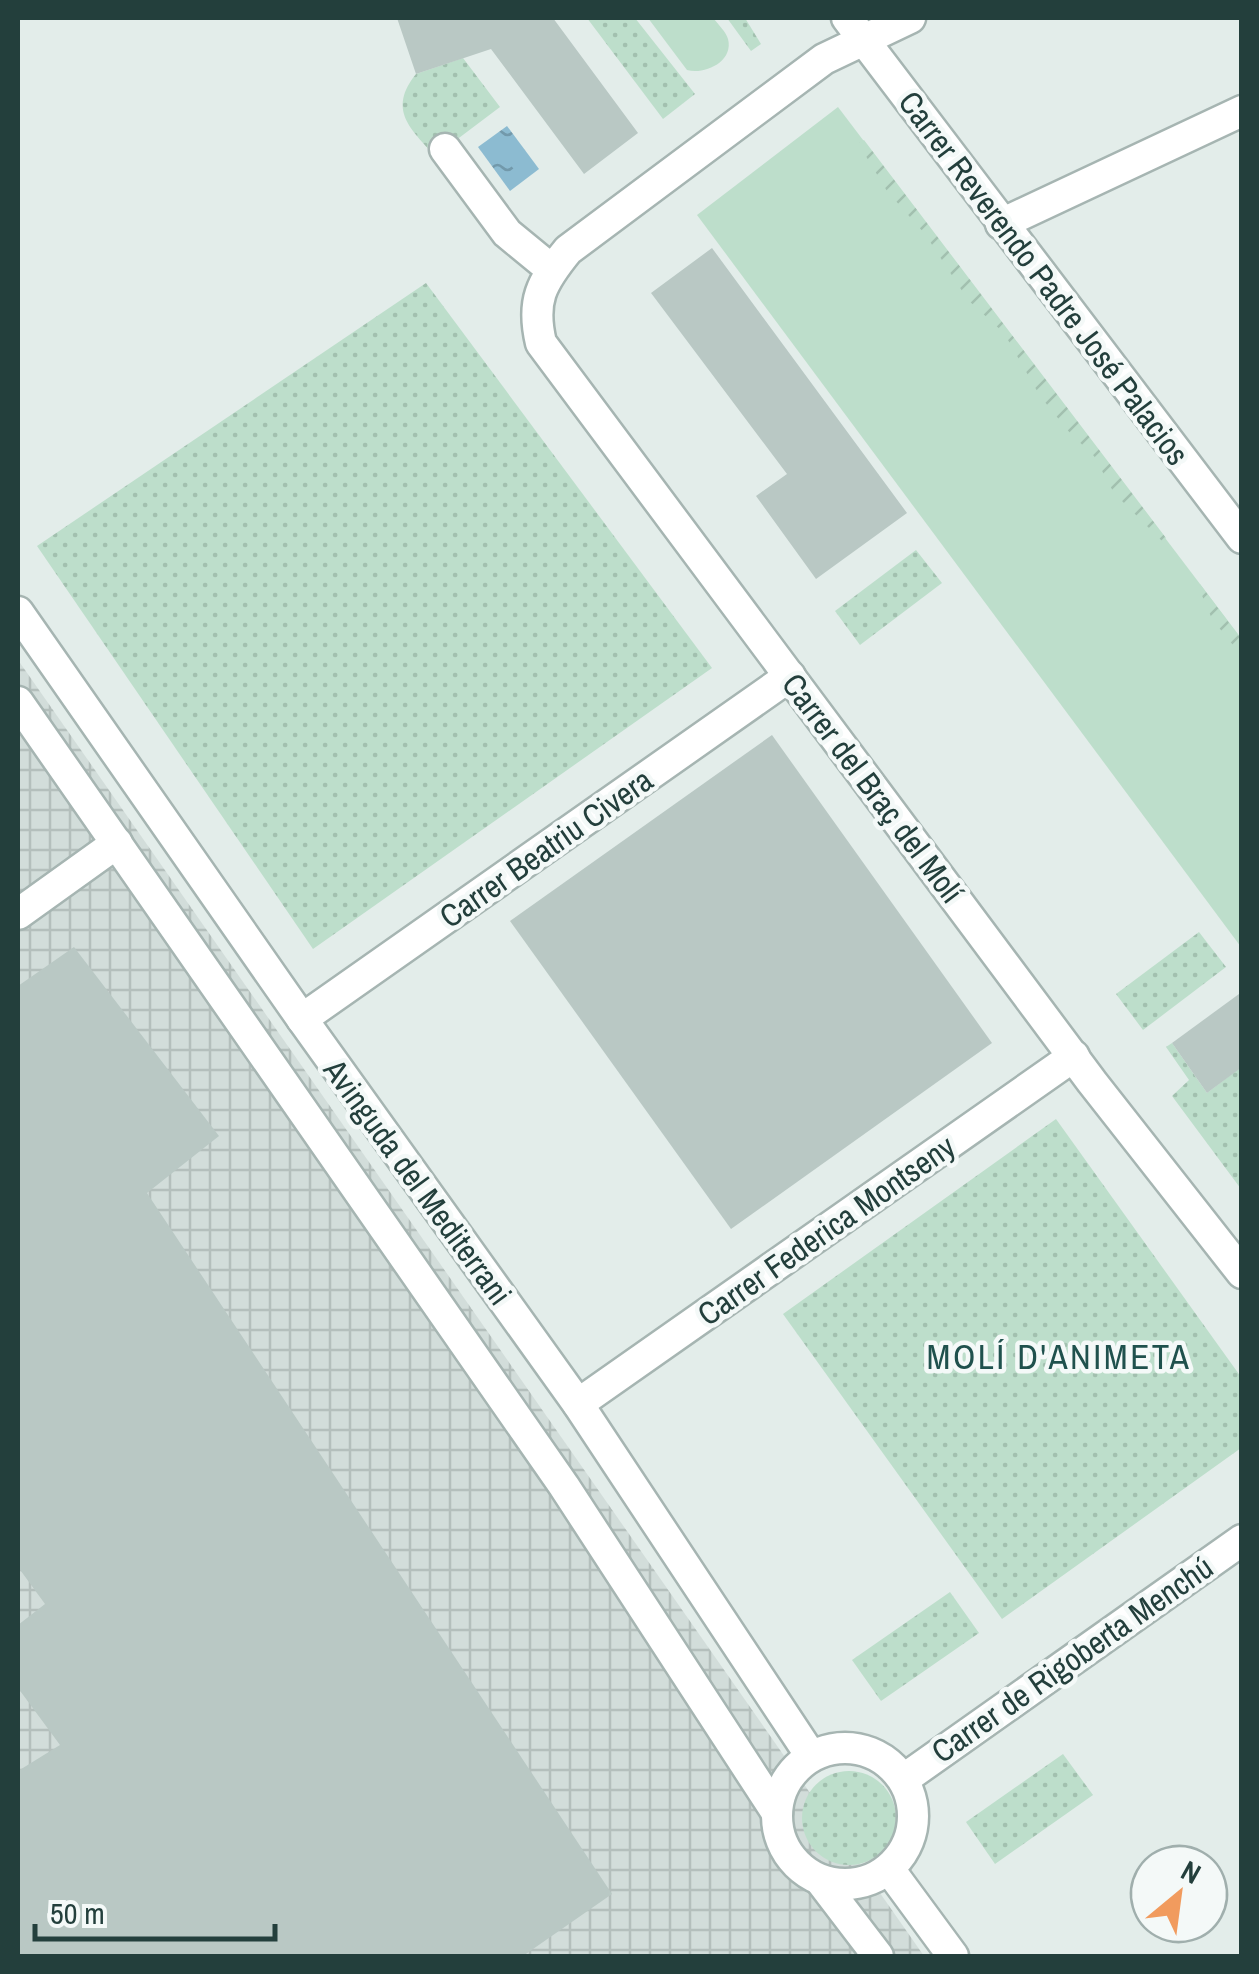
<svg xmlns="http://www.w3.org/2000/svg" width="1259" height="1974" viewBox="0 0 1259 1974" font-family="'Archivo Narrow',sans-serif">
<defs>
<pattern id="industrial-grid" width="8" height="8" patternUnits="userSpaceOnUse" patternTransform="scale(2.5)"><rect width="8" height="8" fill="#d2ddda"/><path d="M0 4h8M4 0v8" fill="none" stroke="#b4bfbc"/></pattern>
<pattern id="grass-dots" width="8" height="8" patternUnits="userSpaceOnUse" patternTransform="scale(2.5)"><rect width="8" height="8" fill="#bddecb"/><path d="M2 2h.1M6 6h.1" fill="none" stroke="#a2c0af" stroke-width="1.8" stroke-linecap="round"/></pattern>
<pattern id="garden-furrows" width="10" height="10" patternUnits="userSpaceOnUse" patternTransform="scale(2.5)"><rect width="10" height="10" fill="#bddecb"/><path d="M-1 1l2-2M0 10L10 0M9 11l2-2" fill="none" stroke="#a2c0af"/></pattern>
<pattern id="water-ripples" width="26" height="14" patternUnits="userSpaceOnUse" patternTransform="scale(2.5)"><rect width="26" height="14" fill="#8cbbd1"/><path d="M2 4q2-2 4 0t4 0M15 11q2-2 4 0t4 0" fill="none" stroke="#7299ab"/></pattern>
</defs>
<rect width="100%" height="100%" fill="#e3edea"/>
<!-- industrial -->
<path fill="url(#industrial-grid)" d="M18,660L32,680L924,1956H18Z"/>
<!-- grass -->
<g fill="url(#grass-dots)">
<path d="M587,18H635L695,94L663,119Z"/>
<path d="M727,18H745L761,44L751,51Z"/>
<path d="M463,58L500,107L435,156C411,129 387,110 416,74Z"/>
<path d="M426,283L712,668L313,949L37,546Z"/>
<path d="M916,550L942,583L860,645L835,611Z"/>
<path d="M1199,932L1226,967L1143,1030L1116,994Z"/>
<path d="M1172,1043L1207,1093L1241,1067V1189L1172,1096L1189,1080L1166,1047Z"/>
<path d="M1056,1119L1241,1377V1448L1002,1619L783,1314Z"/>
<path d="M950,1592L979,1633L881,1701L852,1660Z"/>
<path d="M1063,1754L1093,1795L995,1864L966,1822Z"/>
<circle cx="849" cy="1818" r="47"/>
</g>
<!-- park -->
<g fill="#bddecb">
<path d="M648,18H713C718,24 726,32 728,39C734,62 704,75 687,70Z"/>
<path d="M838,107L1241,638V947L697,215Z"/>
</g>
<!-- garden -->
<g fill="url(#garden-furrows)">
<path d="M864,140L1166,538L1162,541L1114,493L1094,456L1070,433L1040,396L1004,333L968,300L925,234L887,191L861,148L859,143Z"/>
<path d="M1200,584L1241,639V655L1212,619L1198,586Z"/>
</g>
<!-- water -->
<path fill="url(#water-ripples)" d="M507,126L539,169L510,191L478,147Z"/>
<!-- building -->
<g fill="#b9c8c4">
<path d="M397,18H553L638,133L584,174L491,49L416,74Z"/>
<path d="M712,248L907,513L816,579L756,496L787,474L651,293Z"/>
<path d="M772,735L992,1043L731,1229L510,921Z"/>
<path d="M74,947L219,1136L147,1193L612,1894L523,1956H18V1771L60,1745L18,1688V1625L45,1604L18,1567V986Z"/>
<path d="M1239,994L1242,1067L1207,1093L1172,1043Z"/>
</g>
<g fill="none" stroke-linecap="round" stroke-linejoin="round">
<!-- minor casing -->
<g stroke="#a6b5b2" stroke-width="35">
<g id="minor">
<path d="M847,18L1242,538"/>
<path d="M910,18L824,59L568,250C541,283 531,301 541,343L1092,1082L1242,1273"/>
<path d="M445,149L507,233L552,270"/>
<path d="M1001,224L1242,111"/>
<path d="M18,612L302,1019L578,1404L811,1756"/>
<path d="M18,702L564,1486L777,1813"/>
<path d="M18,914L117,843"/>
<path d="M302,1019L790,676"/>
<path d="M578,1404L1074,1056"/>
<circle cx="845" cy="1816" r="68"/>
<path d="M904,1779L1242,1540"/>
<path d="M889,1869L953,1956"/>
<path d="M820,1880L878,1956"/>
</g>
</g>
<!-- minor -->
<use href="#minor" stroke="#fff" stroke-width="30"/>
</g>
<g text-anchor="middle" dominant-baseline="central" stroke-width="9" stroke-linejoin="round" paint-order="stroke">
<!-- street labels -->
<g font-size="32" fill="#233f3c" stroke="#f4f9f8">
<text transform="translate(1044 278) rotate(53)">Carrer Reverendo Padre José Palacios</text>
<text transform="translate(873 788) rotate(53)">Carrer del Braç del Molí</text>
<text transform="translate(546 848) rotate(-35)">Carrer Beatriu Civera</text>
<text transform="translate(418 1182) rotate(54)">Avinguda del Mediterrani</text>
<text transform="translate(826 1230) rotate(-35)">Carrer Federica Montseny</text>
<text transform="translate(1072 1659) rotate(-35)">Carrer de Rigoberta Menchú</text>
</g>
<!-- neighbourhood labels -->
<g font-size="35" letter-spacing="2.5" fill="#1f514d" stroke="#f4f9f8">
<text x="1059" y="1356">MOLÍ D'ANIMETA</text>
</g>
</g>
<!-- border -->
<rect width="1259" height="1974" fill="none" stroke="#233f3c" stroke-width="40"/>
<!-- north arrow -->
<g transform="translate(1179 1894) rotate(29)"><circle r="48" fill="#f4f9f8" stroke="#a0afad" stroke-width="2.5"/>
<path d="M0-8L18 38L0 25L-18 38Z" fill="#f19b5e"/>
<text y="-15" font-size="28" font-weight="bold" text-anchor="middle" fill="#233f3c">N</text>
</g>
<!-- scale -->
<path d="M35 1924v15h240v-15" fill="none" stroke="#233f3c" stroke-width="5"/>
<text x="50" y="1924" font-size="30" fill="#233f3c" stroke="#f4f9f8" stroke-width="8" paint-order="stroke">50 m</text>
</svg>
